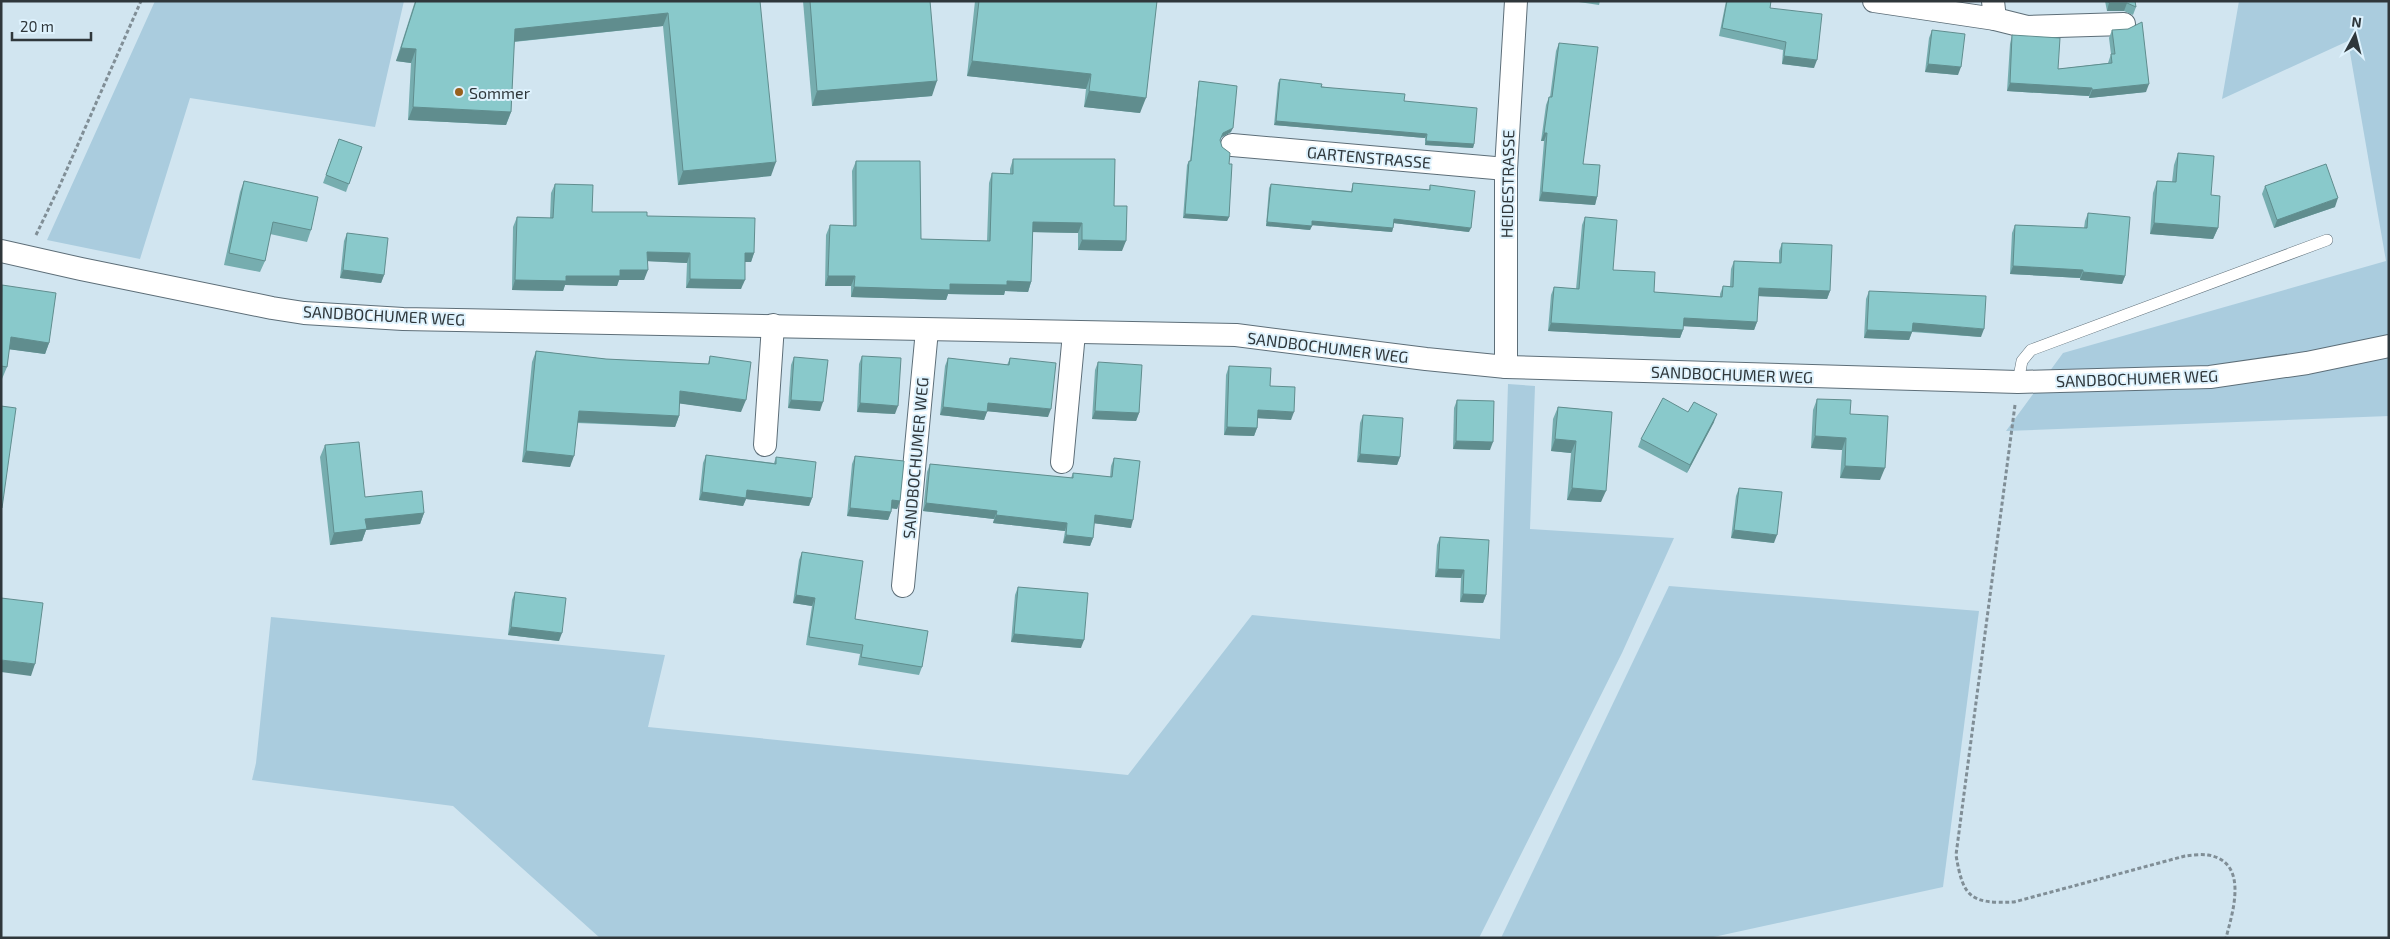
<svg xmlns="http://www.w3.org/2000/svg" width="2390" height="939" viewBox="0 0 2390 939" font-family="'Exo 2',sans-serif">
<rect width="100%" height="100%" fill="#d1e5f0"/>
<!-- green -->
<g fill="#aaccde">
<path d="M155,1H404L375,127L190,98L140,259L47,240Z"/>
<path d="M2239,1H2389V416L2006,431L2063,353L2386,261L2348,41L2222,99Z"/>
<path d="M1508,384L1535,386L1530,529L1674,538L1622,653L1479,938H600L453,806L252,780L256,763L271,617L665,655L648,727L1128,775L1252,615L1500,639Z"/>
<path d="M1669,586L1979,611L1943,887L1709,938H1501Z"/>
</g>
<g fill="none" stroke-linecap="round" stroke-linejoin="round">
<!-- lane casing -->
<g stroke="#5d6e78" stroke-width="12">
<path id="lane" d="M2018,382L2022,361L2031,350L2327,240"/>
</g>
<!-- street casing -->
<g stroke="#5d6e78" stroke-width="24">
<g id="street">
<path d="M1874,1L1995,19L1993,1"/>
<path d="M1995,19L2027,27L2124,24"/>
<path d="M1232,145L1506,169"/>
<path d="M1,251L81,269L272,308L304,313L403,319L1236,335L1426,359L1506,367L2018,382L2210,377L2307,363L2389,346"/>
<path d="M1506,367V169L1516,1"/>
<path d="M765,445L773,325"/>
<path d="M1062,462L1074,333"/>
<path d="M903,586L927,330"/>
</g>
</g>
<!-- path -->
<g stroke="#808e96" stroke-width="3" stroke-dasharray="4 2.5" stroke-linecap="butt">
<path d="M36,235L60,185L141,1"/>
<path d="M2015,405L1956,855C1963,897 1970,904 2014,902L2185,856C2192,855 2201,854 2208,855C2249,862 2233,911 2226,938"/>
</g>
<!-- lane -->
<use href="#lane" stroke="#fff" stroke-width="11"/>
<!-- street -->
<use href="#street" stroke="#fff" stroke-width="22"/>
</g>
<!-- wall -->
<g fill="#76adaf">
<path d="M415,1H760L771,176L678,185L663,26L514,42L511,112L506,125L408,120L411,63L396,61Z"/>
<path d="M803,1H930L932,96L812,106Z"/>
<path d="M975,1H1157L1140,113L1084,107L1086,89L967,76Z"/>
<path d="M1572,1H1600L1599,5Z"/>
<path d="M1726,1H1771L1770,8L1814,68L1782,64L1783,50L1719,36Z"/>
<path d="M2105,1H2135L2136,7L2133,15L2124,11H2107Z"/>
<path d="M1932,30L1958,75L1925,72L1929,38Z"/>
<path d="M2112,30L2146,92L2089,98V96L2007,91L2010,44L2012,35L2058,69L2108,63L2111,54L2109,38Z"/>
<path d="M1559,43L1583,164L1597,197L1595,205L1539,201L1544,141H1541L1546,105L1549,97H1550L1556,51Z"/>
<path d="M1280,79L1404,101L1474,144L1473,148L1425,145V138L1274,125L1278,83Z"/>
<path d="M1199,81L1231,132L1222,137L1220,140L1222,147L1229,164V217L1227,221L1183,218L1187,165L1189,161H1190L1198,86Z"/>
<path d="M339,139L362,147L346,192L323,183Z"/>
<path d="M2178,153L2211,195L2218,228L2213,239L2150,234L2153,193L2157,181L2172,182L2174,165Z"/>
<path d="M1013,159L1114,206L1122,251L1078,250V233L1033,232L1031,282L1028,292L1005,291L1004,295L948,294L946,300L851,297V286H825L826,235L830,225L853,226L852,171L856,161L921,239L987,241L989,183L992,173L1010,174V169Z"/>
<path d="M244,181L311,230L307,242L270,234L265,261L260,272L224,265L240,192Z"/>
<path d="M1353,183L1429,190L1430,185L1469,232L1394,223L1392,232L1312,225L1310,230L1266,226L1269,188L1271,184L1351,191Z"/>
<path d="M555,184L592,212L647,216L754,253L751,262H745L741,289L686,288L687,263L648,261L644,280H619L617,286L565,285L563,291L512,290L513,227L517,217L550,218L551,193Z"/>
<path d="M2265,186L2335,207L2274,228L2262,194Z"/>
<path d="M2088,213L2125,276L2122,284L2080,280V278L2010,274L2012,233L2015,225L2084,228L2085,221Z"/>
<path d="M1585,217L1613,270L1654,292L1720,297V294L1723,286H1730L1731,269L1734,261L1779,263V251L1782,243L1830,291L1827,299L1758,296L1757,322L1754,330L1683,326V330L1680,338L1548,331L1551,295L1554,287L1576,289L1582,225Z"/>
<path d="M347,233L384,275L381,283L340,278L344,241Z"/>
<path d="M1,286L49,343L45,354L9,349L7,367L2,379H1Z"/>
<path d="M1869,291L1981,337L1912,332L1909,340L1864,338L1866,299Z"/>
<path d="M536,351L606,359L708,364L710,356L741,412L679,403V416L675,427L577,423L570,467L522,462L532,362Z"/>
<path d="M862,356L895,414L857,412L859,364Z"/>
<path d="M794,357L820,411L788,408L791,365Z"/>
<path d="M948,358L1007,365L1010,358L1048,417L987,411L984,420L940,415L945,366Z"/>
<path d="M1098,362L1139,413L1136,421L1092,419L1095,370Z"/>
<path d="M1229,366L1270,386L1291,420L1258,418L1257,428L1254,436L1224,435L1226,375Z"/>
<path d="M1817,399L1850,414L1880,480L1840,478L1842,450L1811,448L1813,410Z"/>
<path d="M1457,400L1490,450L1453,449L1454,408Z"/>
<path d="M1558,407L1612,412L1601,502L1567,500L1571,453L1551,451L1553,419Z"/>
<path d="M1688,412L1714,422L1687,473L1638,447L1641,439Z"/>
<path d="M1363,415L1400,457L1397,465L1357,462L1360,423Z"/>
<path d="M325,445L365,497L424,513L420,524L366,530L362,541L330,545L320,457Z"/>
<path d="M706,455L774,463L776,457L812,498L809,506L746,499L743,506L699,500L703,463Z"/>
<path d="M855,456L900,501L897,509L891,508V512L888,520L847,516L852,464Z"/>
<path d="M1114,458L1131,528L1094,523L1093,538L1090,546L1063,543L1065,531L993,523L994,519L923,511L927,472L930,464L1071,478L1073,473L1110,477L1111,466Z"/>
<path d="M1739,488L1774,543L1731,538L1736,496Z"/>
<path d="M1440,537L1486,595L1483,603L1460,602L1461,578L1435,577L1437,545Z"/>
<path d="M802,552L855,619L922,667L919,675L858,665L860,654L806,645L812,606L793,603L799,560Z"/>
<path d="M1018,587L1081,648L1011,642L1015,595Z"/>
<path d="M515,592L559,641L508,635L512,600Z"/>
</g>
<!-- shaded-wall -->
<g fill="#608d8e">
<path d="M2109,3H2127L2124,11H2107Z"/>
<path d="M668,13L663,26L510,42L515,29Z"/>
<path d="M401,48L416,49L411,63L396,61Z"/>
<path d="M1784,56L1817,60L1814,68L1782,64Z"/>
<path d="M972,61L1091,74L1086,89L967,76Z"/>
<path d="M1928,64L1961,67L1958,75L1925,72Z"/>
<path d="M937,81L932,96L812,106L817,91Z"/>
<path d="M2010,83L2092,88L2089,96L2007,91Z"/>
<path d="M2149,84L2146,92L2089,98L2092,90Z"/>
<path d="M1089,91L1146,98L1140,113L1084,107Z"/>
<path d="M413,107L511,112L506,125L408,120Z"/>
<path d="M1276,121L1427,134L1425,138L1274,125Z"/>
<path d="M1233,128L1231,132L1222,137L1223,133Z"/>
<path d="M1544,133H1547L1544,141H1541Z"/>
<path d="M1426,141L1474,144L1473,148L1425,145Z"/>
<path d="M776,162L771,176L678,185L683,171Z"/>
<path d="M1542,192L1597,197L1595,205L1539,201Z"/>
<path d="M2338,198L2335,207L2274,228L2277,220Z"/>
<path d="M1185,214L1229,217L1227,221L1183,218Z"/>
<path d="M1394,219L1471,228L1469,232L1393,223Z"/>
<path d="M1312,221L1393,228L1392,232L1310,225Z"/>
<path d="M1033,222L1082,223L1078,233L1029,232Z"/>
<path d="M1267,222L1312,226L1310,230L1266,226Z"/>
<path d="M2154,223L2218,228L2213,239L2150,234Z"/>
<path d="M1082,240L1126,241L1122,251L1078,250Z"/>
<path d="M647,252L690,253L687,263L644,261Z"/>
<path d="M745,253H754L751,262H742Z"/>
<path d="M2013,266L2083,270L2080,278L2010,274Z"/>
<path d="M343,270L384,275L381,283L340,278Z"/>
<path d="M620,270H648L644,280H619L617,286L565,285L563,291L512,290L515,280Z"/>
<path d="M2083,272L2125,276L2122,284L2080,280Z"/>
<path d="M828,276H855L851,286H825Z"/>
<path d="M690,279L745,280L741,289L686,288Z"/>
<path d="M1007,281L1031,282L1028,292L1005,291L1004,295L948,294L946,300L851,297L854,287Z"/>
<path d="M1759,288L1830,291L1827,299L1756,296Z"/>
<path d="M1684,318L1757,322L1754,330L1681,326Z"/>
<path d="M1551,323L1683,330L1680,338L1548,331Z"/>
<path d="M1913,323L1984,329L1981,337L1910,331Z"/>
<path d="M1867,330L1912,332L1909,340L1864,338Z"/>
<path d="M11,337L49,343L45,354L7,349Z"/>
<path d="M680,391L746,400L741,412L676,403Z"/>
<path d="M791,400L823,402L820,411L788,408Z"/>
<path d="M860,403L898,406L895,414L857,412Z"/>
<path d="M988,403L1051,409L1048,417L985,411Z"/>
<path d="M943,407L987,412L984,420L940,415Z"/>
<path d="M1258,410L1294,412L1291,420L1255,418Z"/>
<path d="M579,411L679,416L675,427L575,422Z"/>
<path d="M1095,411L1139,413L1136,421L1092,419Z"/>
<path d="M1717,414L1714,422L1687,473L1690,465Z"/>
<path d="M1227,427L1257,428L1254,436L1224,435Z"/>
<path d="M1815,436L1846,438L1842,450L1811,448Z"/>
<path d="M1555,439L1576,441L1571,453L1551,451Z"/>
<path d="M1456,441L1493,442L1490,450L1453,449Z"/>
<path d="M526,451L574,456L570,467L522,462Z"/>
<path d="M1360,454L1400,457L1397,465L1357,462Z"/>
<path d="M1845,466L1885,468L1880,480L1840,478Z"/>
<path d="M1572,488L1606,491L1601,502L1567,500Z"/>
<path d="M747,490L812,498L809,506L746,499L743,506L699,500L702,492Z"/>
<path d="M892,500L900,501L897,509L889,508Z"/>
<path d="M926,503L997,511L994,519L923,511Z"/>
<path d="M850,508L891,512L888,520L847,516Z"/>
<path d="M424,513L420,524L366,530L362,541L330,545L334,533L365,519Z"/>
<path d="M996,515L1067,523L1065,531L993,523Z"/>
<path d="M1095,515L1133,520L1131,528L1092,523Z"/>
<path d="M1734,530L1777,535L1774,543L1731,538Z"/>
<path d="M1066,535L1093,538L1090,546L1063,543Z"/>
<path d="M1438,569L1464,570L1461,578L1435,577Z"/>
<path d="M1463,594L1486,595L1483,603L1460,602Z"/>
<path d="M796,595L815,598L812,606L793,603Z"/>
<path d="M511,627L562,633L559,641L508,635Z"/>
<path d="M1014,634L1084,640L1081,648L1011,642Z"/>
<path d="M1,660L35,664L31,676L1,672Z"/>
</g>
<!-- building -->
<g fill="#89c9cb" stroke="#608d8e">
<path d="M416,1H760L776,162L683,171L668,13L515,29L511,112L413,107L416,49L401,48Z"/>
<path d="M810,1H930L937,81L817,91Z"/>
<path d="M979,1H1157L1146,98L1089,91L1091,74L972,61Z"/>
<path d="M1727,1H1771L1770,8L1822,14L1817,60L1784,56L1786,42L1722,28Z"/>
<path d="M2109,1H2135L2136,7L2127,3H2109Z"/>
<path d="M2142,22L2149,84L2092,90V88L2010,83L2012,35L2060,38L2058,69L2112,63L2111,54H2115L2112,30L2128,29Z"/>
<path d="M1932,30L1965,34L1961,67L1928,64Z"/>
<path d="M1559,43L1598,47L1583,164L1600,165L1597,197L1542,192L1547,133H1544L1549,97H1552Z"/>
<path d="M1280,79L1322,84L1321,87L1405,94L1404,101L1477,108L1474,144L1426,141L1427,134L1276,121Z"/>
<path d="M1199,81L1237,86L1233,128L1223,133L1220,140L1222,147L1230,153L1229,164H1232L1229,217L1185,214L1189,161H1191Z"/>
<path d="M339,139L362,147L349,184L326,175Z"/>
<path d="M2178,153L2214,156L2211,195L2220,196L2218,228L2154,223L2157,181L2176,182Z"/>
<path d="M1013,159H1115L1114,206H1127L1126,241L1082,240V223L1033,222L1031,282L1007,281V285L950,284V290L854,287L855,276H828L830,225L856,226V161H920L921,239L990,241L992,173L1013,174Z"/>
<path d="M2326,164L2338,198L2277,220L2265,186Z"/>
<path d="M244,181L318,197L311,230L273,222L265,261L229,253Z"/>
<path d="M1353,183L1430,190V185L1475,191L1471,228L1394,219L1393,228L1312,221V226L1267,222L1271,184L1352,192Z"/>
<path d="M555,184L593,185L592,212H647V216L755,218L754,253H745V280L690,279V253L647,252L648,270H620V276H566V281L515,280L517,217L553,218Z"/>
<path d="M2088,213L2130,217L2125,276L2083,272V270L2013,266L2015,225L2087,228Z"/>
<path d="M1585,217L1617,220L1613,270L1655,272L1654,292L1722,297L1723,286L1733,287L1734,261L1781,263L1782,243L1832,245L1830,291L1759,288L1757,322L1684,318L1683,330L1551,323L1554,287L1579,289Z"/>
<path d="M347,233L388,238L384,275L343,270Z"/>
<path d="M2,285L56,293L49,343L11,337L7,367L1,366Z"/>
<path d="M1869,291L1986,296L1984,329L1913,323L1912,332L1867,330Z"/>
<path d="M536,351L606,359L709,364L710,356L751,362L746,400L680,391L679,416L579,411L574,456L526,451Z"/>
<path d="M862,356L901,358L898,406L860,403Z"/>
<path d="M794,357L828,360L823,402L791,400Z"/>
<path d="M948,358L1009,365L1010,358L1056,363L1051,409L988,403L987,412L943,407Z"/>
<path d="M1098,362L1142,365L1139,413L1095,411Z"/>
<path d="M1229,366L1271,368L1270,386L1295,387L1294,412L1258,410L1257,428L1227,427Z"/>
<path d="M1663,398L1688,412L1694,402L1717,414L1690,465L1641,439Z"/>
<path d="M1817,399L1851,400L1850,414L1888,416L1885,468L1845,466L1846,438L1815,436Z"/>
<path d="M1457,400L1494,401L1493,442L1456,441Z"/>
<path d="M1,406L16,408L2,508H1Z"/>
<path d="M1558,407L1612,412L1606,491L1572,488L1576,441L1555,439Z"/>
<path d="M1363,415L1403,418L1400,457L1360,454Z"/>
<path d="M359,442L365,497L422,491L424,513L365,519L367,529L334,533L325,445Z"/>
<path d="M706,455L776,464V457L816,462L812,498L747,490L746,498L702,492Z"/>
<path d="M855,456L904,461L900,501L892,500L891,512L850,508Z"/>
<path d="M1114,458L1140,461L1133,520L1095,515L1093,538L1066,535L1067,523L996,515L997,511L926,503L930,464L1073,478V473L1112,477Z"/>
<path d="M1739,488L1782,492L1777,535L1734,530Z"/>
<path d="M1440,537L1489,540L1486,595L1463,594L1464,570L1438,569Z"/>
<path d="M802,552L863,561L855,619L928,631L922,667L861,657L863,645L809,637L815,598L796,595Z"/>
<path d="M1018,587L1088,593L1084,640L1014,634Z"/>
<path d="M515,592L566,598L562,633L511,627Z"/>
<path d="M1,598L43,603L35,664L1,660Z"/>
</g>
<!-- markers -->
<circle fill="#99601d" stroke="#def2fd" stroke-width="2" cx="459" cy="92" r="5"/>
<g text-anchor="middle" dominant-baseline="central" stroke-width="4" stroke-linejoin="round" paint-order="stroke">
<!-- poi labels -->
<g font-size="16" fill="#2f373b" stroke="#def2fd" text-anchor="start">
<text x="469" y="92">Sommer</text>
</g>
<!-- street labels -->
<g font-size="16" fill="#2f373b" stroke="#def2fd">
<text transform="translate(1369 157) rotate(5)">GARTENSTRASSE</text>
<text transform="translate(1507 184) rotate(-89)">HEIDESTRASSE</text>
<text transform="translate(384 315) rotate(3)">SANDBOCHUMER WEG</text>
<text transform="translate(1328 347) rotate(7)">SANDBOCHUMER WEG</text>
<text transform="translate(1732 374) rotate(2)">SANDBOCHUMER WEG</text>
<text transform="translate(2137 378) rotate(-2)">SANDBOCHUMER WEG</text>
<text transform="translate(915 458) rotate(-85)">SANDBOCHUMER WEG</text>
</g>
</g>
<!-- border -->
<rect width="2390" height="939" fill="none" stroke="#2f373b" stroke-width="5"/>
<!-- north arrow -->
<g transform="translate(2355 35) rotate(7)" stroke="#def2fd" stroke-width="4" paint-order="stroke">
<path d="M0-4L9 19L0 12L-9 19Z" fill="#2f373b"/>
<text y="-8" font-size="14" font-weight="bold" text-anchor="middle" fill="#2f373b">N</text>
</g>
<!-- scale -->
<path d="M12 32v8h79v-8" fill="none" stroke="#2f373b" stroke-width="2.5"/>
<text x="20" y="32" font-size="15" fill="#2f373b" stroke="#def2fd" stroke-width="4" paint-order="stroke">20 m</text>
</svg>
